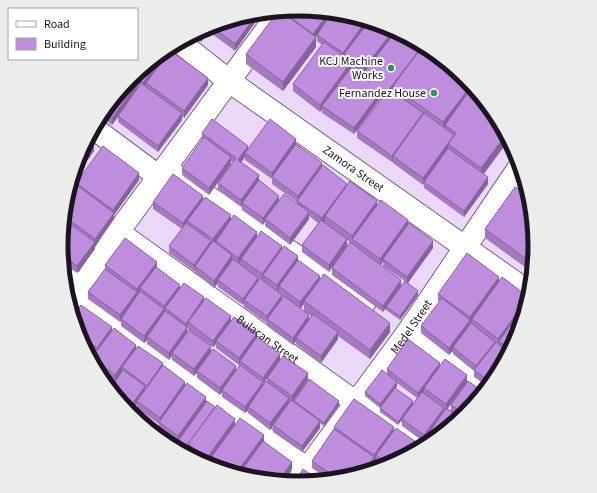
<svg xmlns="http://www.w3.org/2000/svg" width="597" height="493" viewBox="0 0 597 493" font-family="'Source Sans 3',sans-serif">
<rect width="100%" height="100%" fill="#ebd7f8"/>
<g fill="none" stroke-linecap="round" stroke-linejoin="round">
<!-- street casing -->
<g stroke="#776583" stroke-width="24">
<g id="street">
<path id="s1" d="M182,44L229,81L527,291"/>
<path d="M96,130L158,176"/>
<path d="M165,168L365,302"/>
<path id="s2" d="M118,232L418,447"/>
<path d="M67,277L83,288"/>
<path d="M75,299L321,479"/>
<path d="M72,303L118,232L279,13"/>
<path d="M408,332L483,390"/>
<path id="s3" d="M296,484L408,332L520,166"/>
</g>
</g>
<!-- street -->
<use href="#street" stroke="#fff" stroke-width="22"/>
</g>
<!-- wall -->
<g fill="#a479be" fill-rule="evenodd">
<path d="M283,12L394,34L420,50L508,141L484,174L488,184L464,217L424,188V183L423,185L393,163V161L392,162L357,138V131L383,96H382L354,134L322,113V109L320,112L293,91V84L322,45L317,41V36L316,37V47L283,91L246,64V54Z"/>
<path d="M259,17L235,51L211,33V28L201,42L194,36L208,27Z"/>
<path d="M171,51L208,85L184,118L182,116V120L158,152L118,122V117L112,125L104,119L131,78Z"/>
<path d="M202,133L248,149L296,144L347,186L408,224L433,248L408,283L418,295L400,320L386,310V308L383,312L332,275V268L352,244V242V243L347,240L329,272L302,252V245L318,223L309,216V219L290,245L265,226V221L263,225L242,210V205L241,207L218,190V183L233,162L231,161L209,195L182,175V168L202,140ZM245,157V160L272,179V184L297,202V203L279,201L241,162ZM383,261V266L405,281L401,286L381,265Z"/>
<path d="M139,180L114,215V219L95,246V249L77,273L64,264L61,246L71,196L76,189V183Z"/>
<path d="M523,183L536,247L530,275L525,271V267L485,238V229L521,191V186Z"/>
<path d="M203,200L231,220L257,236L282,249L320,279L390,332L370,359L338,336V339L321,363L296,344V341L293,345L267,326V322V323L244,307V303L243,305L218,287V283L214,288L195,273V270L194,271L169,253V246L182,229L153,209V202ZM282,296L300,309L304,304V311L311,316L309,319L282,298Z"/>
<path d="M105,265L157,268L180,288L204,300L231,320L257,337L280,360L308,380L293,401L294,402V401L339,405L324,426L320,423V428L302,452L273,432V426L270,430L248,413V410L245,413L222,397V392L220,395L197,378V372L194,376L172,360V356L169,360L147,344V340L144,343L121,326V321L120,322L88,299V292L105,269ZM188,327V329L213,347L216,344V348L239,365L240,364V366L236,370L211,352L187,331V328ZM267,378V382L263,385V384Z"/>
<path d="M499,282L526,295L523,311L522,313L518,338L486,385L474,377V371L453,354V350L449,355L421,333V326L440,302L438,301V294Z"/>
<path d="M75,315L112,330L136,348L163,365L206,402L235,424L264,441L292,469L283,481L244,473V469L241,473L220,468L212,463V457L207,465L188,451V450L187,451L178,445V443L159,429V424L137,408V404L130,413L79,337Z"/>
<path d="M440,365L467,382L447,409L451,411V405L466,415L426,442V439L424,442L402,426V419L398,425L380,412V408L413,404L417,398L397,383V386L380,408L365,396V392L387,374V369Z"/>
<path d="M334,427L394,431L419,446L389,466L383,467L376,462V459L374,461V463L380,468L327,478L312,468V461L334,429Z"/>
</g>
<!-- shaded-wall -->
<g fill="#86639b">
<path d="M327,15L332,16L317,35L316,37V47L283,91V82L313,41V34Z"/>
<path d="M259,17L235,51V44L254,18Z"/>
<path d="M365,22L370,23L344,54V58L343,60V53Z"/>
<path d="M211,26V28L201,42V35L207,28L213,26Z"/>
<path d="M394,30V36L364,75V68Z"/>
<path d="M420,49V55L393,86V91L388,98V91Z"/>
<path d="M169,53L146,83V85L143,90V83L161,58Z"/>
<path d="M351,62V69L322,106V109L320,112V105Z"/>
<path d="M208,78V85L184,118V111Z"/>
<path d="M137,84V90L118,116V117L112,125V118Z"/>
<path d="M471,86L475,91L445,125V129L443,132V122Z"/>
<path d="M385,89V95L382,96L354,134V128L382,90Z"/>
<path d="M182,113V120L158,152V146Z"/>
<path d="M423,113V120L393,156V161L392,162V156Z"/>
<path d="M454,135V142L448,144V150L424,182V183L423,185V178Z"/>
<path d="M505,136L508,141L481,177V168Z"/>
<path d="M296,139V146L272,177V173Z"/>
<path d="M94,144V151L75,178L77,168Z"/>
<path d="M248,146V152L245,153V157L238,167V160Z"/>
<path d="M231,157V164L209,195V188Z"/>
<path d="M322,163V170L298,202V196Z"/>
<path d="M139,173V180L114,215V219L95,246V239L113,215V210Z"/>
<path d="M259,175V182L242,203V205L241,207V200Z"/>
<path d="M488,177V184L464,217V211Z"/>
<path d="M347,184V190L325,216V221L322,225V218Z"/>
<path d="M203,196V203L187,221V224L183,230V223Z"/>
<path d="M279,196V202L265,219V221L263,225V218Z"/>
<path d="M377,201V207L352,239V243V236Z"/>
<path d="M309,212V219L290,245V238Z"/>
<path d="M231,215V222L216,241V243L213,246V239Z"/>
<path d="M408,220V226L383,259V261L380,266V259Z"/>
<path d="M257,232V239L241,259V261L238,264V258Z"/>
<path d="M347,239V246L329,272V265Z"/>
<path d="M211,241V248L195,266V270L194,271V265Z"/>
<path d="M433,241V248L407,284V277Z"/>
<path d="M95,242V249L77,273V266Z"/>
<path d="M535,243L536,247L535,254L525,264V258Z"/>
<path d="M282,246V253L263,275V279L262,281V274Z"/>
<path d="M232,255V262L218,280V283L214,288V281Z"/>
<path d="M298,256V263L279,286V289L277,292V285Z"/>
<path d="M157,262V269L140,288V291L137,296V289Z"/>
<path d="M320,276V282L304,301V304L300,309V302Z"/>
<path d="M499,277V283L472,319V322L470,324V327L453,347V350L449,355V348L470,321V317Z"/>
<path d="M258,278V285L244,300V303L243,305V299Z"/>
<path d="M401,280V286L386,307V308L383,312V306Z"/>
<path d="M180,285V291L165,308V312L164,313V306Z"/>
<path d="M418,291V295L400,320V316Z"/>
<path d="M137,292V299L121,319L120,322V315Z"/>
<path d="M282,295V301L267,319V323V316Z"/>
<path d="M204,297V304L188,322L187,334L172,353V356L169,360V353L186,330V324Z"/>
<path d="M525,302L523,311L501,342L499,341V344L498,345V339Z"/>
<path d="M164,309V316L147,337V340L144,343V336Z"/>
<path d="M309,315V322L296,338V341L293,345V338Z"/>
<path d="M231,316V323L216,341V344L213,347V341Z"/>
<path d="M390,323V332L370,359V350Z"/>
<path d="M112,327V334L97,355V348Z"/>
<path d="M338,332V339L321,363V356Z"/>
<path d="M257,333V340L240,361V364L239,365V358Z"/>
<path d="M495,342V349L476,371V366Z"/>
<path d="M136,345V352L122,367V372L115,382V375Z"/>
<path d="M211,346V353L194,376V369Z"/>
<path d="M96,350V356L93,358L91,356Z"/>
<path d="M280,354V360L263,384V389L248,407V410L245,413V407L263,382V378Z"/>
<path d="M163,363V370L147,392V386Z"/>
<path d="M440,363V369L424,388V392L418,399V393Z"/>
<path d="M236,366V373L222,390V392L220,395V388Z"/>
<path d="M308,373V380L292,403V396Z"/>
<path d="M467,375V382L446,411V404Z"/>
<path d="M113,378V384L112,387L110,383Z"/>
<path d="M185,382V389L160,423V418Z"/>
<path d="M397,382V386L380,408V404Z"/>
<path d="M145,386V393L137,401V404L130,413L128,410Z"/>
<path d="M206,397V404L178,441V436Z"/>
<path d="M289,398V404L273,425V426L270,430V423Z"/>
<path d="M339,401V405L324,426V423Z"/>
<path d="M413,401V405L398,425V422Z"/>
<path d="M444,408V415L426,437V439L424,442V435Z"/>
<path d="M235,419V425L212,456V457L207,465V458Z"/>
<path d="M320,421V428L302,452V446Z"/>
<path d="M394,427V434L376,455V459L374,462V455Z"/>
<path d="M264,435V442L244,467V469L241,473L237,472Z"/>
<path d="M374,457V464L370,470L364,471Z"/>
<path d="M292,462V469L283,481L279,480Z"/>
</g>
<!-- building -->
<g fill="#bf8ddd" stroke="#86639b">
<path d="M299,9L327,15L313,34L283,12Z"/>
<path d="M282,12L316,37L283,82L246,54L276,14Z"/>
<path d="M330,15L365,22L343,53L317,35Z"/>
<path d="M254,18L235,44L211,26Z"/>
<path d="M368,23L390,27L394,30L364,68L344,54Z"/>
<path d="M207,28L201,35L199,33Z"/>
<path d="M396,31L420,49L388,91L385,89L382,90L354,128L322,106L353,65L361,71L359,74L370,82L362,75Z"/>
<path d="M324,42L351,62L320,105L293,84Z"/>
<path d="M421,48L467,79L471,86L443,122L393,86Z"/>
<path d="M171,51L208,78L184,111L146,83L167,54Z"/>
<path d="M161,58L143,83L134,76Z"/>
<path d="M131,79L137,84L112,118L107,114Z"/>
<path d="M141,83L182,113L158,146L118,116Z"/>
<path d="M472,87L505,136L481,168L448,144L456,133L445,125Z"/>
<path d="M391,90L423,113L392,156L357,131L385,94Z"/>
<path d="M424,113L454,135L423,178L393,156Z"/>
<path d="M212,119L248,146L238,160L259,175L241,200L218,183L236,158L202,133Z"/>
<path d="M270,119L296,139L272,173L245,153Z"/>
<path d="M204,137L231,157L209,188L182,168Z"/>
<path d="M89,141L94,144L77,168L79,155Z"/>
<path d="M296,144L322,163L298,196L272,177Z"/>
<path d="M103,146L139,173L113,210L76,183Z"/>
<path d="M448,148L488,177L464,211L424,182Z"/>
<path d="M323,165L347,184L322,218L297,201Z"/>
<path d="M173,174L203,196L183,223L153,202Z"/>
<path d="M259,180L279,196L263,218L242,203Z"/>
<path d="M350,181L377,201L352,236L325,216Z"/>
<path d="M523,183L524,188L521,186Z"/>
<path d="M78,186L114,213L95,239L67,218L71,196Z"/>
<path d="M515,187L526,194L535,243L525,258L485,229Z"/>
<path d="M284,194L309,212L290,238L265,219Z"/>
<path d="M205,197L231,215L213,239L187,221Z"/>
<path d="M381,200L408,220L380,259L352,239Z"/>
<path d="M234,215L257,232L238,258L216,241Z"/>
<path d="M321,220L347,239L329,265L302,245Z"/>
<path d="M66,221L95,242L77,266L63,256L61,246Z"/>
<path d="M186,223L211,241L194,265L169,246Z"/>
<path d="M409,223L433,241L407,277L383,259Z"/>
<path d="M261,231L282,246L262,274L241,259Z"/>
<path d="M125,238L157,262L137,289L105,265Z"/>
<path d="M213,241L232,255L214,281L195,266Z"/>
<path d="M350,242L401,280L383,306L332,268Z"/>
<path d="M284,246L298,256L277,285L263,275Z"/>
<path d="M536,249L532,269L525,264Z"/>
<path d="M467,253L499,277L470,317L438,294Z"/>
<path d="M233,259L258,278L243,299L218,280Z"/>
<path d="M298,260L320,276L300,302L279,286Z"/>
<path d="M156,267L180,285L164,306L140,288Z"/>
<path d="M105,269L137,292L120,315L88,292Z"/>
<path d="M324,274L390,323L370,350L304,301Z"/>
<path d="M502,277L526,295L525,302L498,339L472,319Z"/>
<path d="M260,278L282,295L267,316L244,300Z"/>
<path d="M405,281L418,291L400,316L386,307Z"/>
<path d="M184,283L204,297L186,324L165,308Z"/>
<path d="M140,291L164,309L144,336L121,319Z"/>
<path d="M284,296L309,315L293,338L267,319Z"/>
<path d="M206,298L231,316L213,341L188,322Z"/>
<path d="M442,298L470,320L449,348L421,326Z"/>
<path d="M81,305L112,327L97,348L78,334L75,315Z"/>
<path d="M165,311L187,327L169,353L147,337Z"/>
<path d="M520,312L523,313L518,338L510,349L499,341Z"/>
<path d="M313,314L338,332L321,356L296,338Z"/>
<path d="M234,317L257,333L239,358L216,341Z"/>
<path d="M471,323L495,342L476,366L453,347Z"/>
<path d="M114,328L136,345L115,375L92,357Z"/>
<path d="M189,330L211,346L194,369L172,353Z"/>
<path d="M79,337L96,350L91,356Z"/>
<path d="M257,337L280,354L263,378L240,361Z"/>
<path d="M408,339L440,363L418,393L387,369Z"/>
<path d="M496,342L508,352L489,381L474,370Z"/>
<path d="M138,346L163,363L147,386L122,367Z"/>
<path d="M213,349L236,366L220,388L197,371Z"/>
<path d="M283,356L308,373L292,396L267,378Z"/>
<path d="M445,359L467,375L446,404L424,388Z"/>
<path d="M163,365L185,382L160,418L137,401Z"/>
<path d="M240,365L263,382L245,407L222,390Z"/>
<path d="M99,367L113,378L110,383Z"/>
<path d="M123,370L145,386L128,410L112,386Z"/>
<path d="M382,370L397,382L380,404L365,392Z"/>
<path d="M309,379L339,401L324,423L294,401Z"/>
<path d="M266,381L289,398L270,423L248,407Z"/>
<path d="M468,381L482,391L465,415L451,405Z"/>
<path d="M187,383L206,397L178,436L159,422Z"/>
<path d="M395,388L413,401L398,422L380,408Z"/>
<path d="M422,392L444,408L424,435L402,419Z"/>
<path d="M354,399L394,427L374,455L334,427Z"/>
<path d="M291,400L320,421L302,446L273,425Z"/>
<path d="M207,401L215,407L188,444V446L187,448L178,441Z"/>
<path d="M217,405L235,419L207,458L188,444Z"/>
<path d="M446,408L461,418L429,439L426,437Z"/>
<path d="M240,418L264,435L237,472L233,471L212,456Z"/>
<path d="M396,428L419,444L415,449L390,466L376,455Z"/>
<path d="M334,429L374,457L364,471L335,477L312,461Z"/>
<path d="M263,441L292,462L279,480L255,475L244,467Z"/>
<path d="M373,462L380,468L367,470Z"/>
<path d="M303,469L319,480L298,484L294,483Z"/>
</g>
<!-- markers -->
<g fill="#348e64" stroke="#fff" stroke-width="1.5">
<circle cx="391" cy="68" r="4"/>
<circle cx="434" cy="93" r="4"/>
</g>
<g text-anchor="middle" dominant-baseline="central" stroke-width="4" stroke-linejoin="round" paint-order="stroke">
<!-- poi labels -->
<g font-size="12" fill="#1c1521" stroke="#fff" text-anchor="end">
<text x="383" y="61">KCJ Machine<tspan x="383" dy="14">Works</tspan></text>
<text x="426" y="93">Fernandez House</text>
</g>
<!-- street labels -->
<g font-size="12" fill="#1c1521" stroke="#fff">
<text stroke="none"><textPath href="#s1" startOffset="212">Zamora Street</textPath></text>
<text stroke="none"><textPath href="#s3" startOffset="195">Medel Street</textPath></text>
<text stroke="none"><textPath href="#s2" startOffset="184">Bulacan Street</textPath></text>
</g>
</g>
<!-- crop -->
<path d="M0 0H597V493H0ZM68 246a230 230 0 1 1 460 0a230 230 0 1 1-460 0Z" fill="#edeced" fill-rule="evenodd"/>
<path fill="none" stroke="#1c1521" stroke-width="5" d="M68 246a230 230 0 1 1 460 0a230 230 0 1 1-460 0Z"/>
<!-- legend -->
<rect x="8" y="8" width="130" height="52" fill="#ffffff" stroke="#a4a1a6"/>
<rect x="16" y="21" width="20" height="6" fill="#ffffff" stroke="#a4a1a6"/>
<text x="44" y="28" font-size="12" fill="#1c1521">Road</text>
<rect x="16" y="38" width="20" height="12" fill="#bf8ddd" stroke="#a4a1a6"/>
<text x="44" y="48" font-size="12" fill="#1c1521">Building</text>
</svg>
